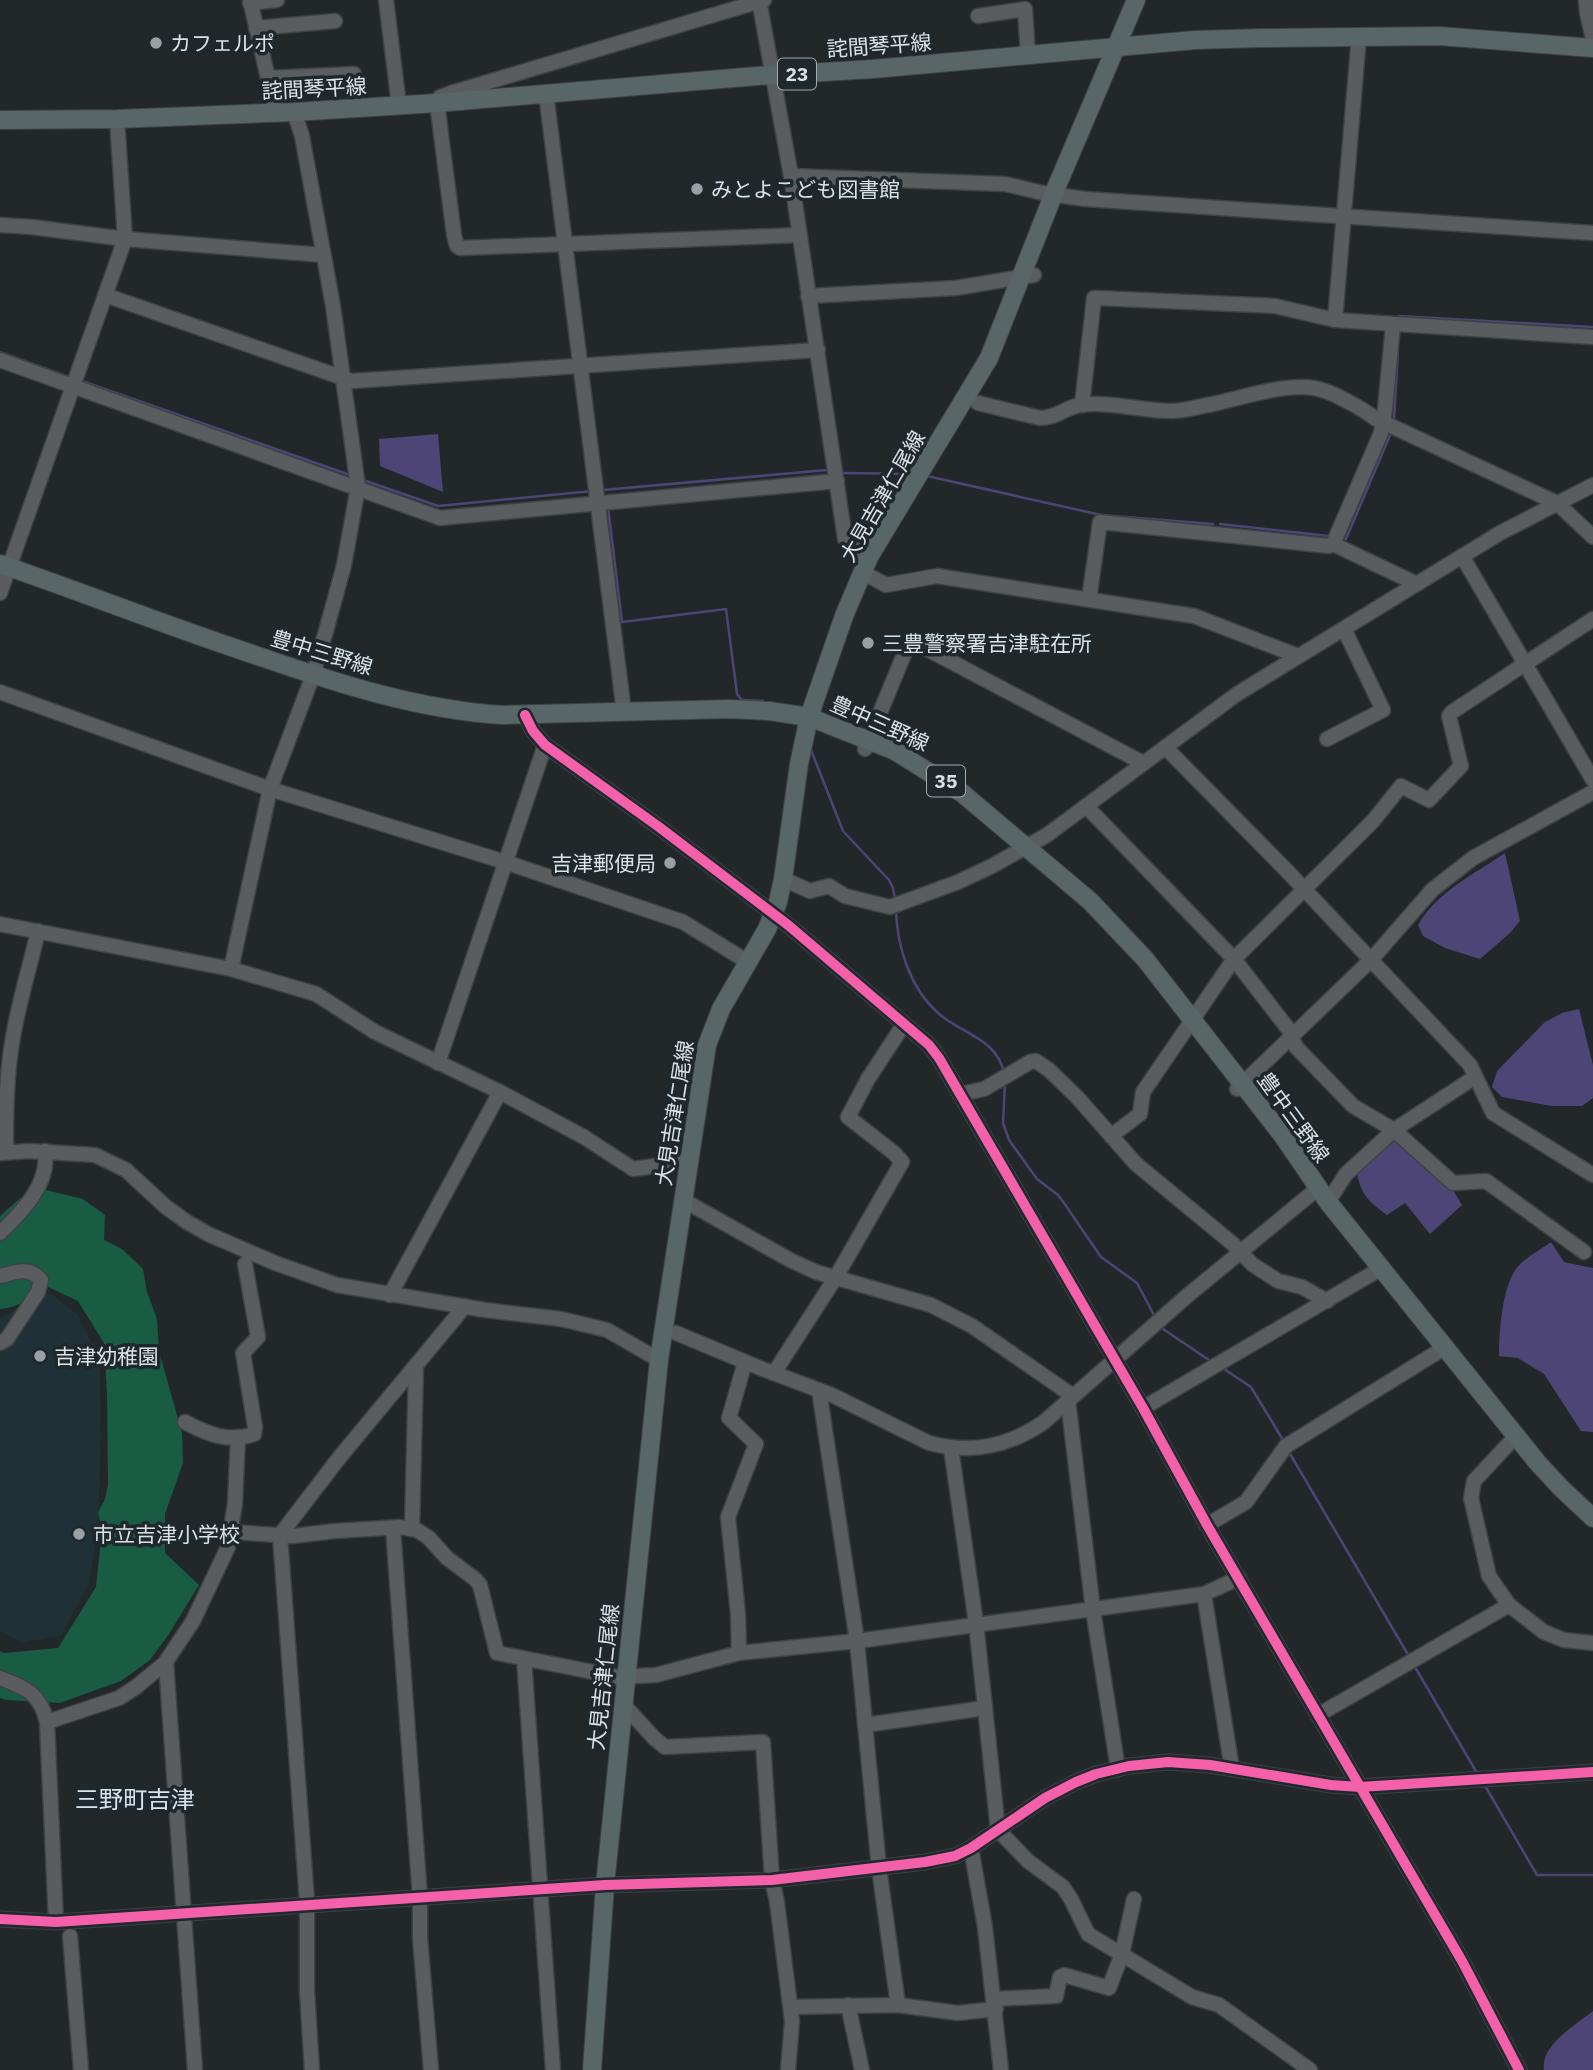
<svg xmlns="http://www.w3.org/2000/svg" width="1593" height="2070" viewBox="0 0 1593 2070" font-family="'IBM Plex Sans','Noto Sans JP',sans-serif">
<rect width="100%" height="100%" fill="#22272a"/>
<!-- built -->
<path fill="#1f3036" d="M49,1292L77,1314L100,1359L101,1439L98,1525L89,1584L61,1635L22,1643L0,1631V1318Z"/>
<!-- forest -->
<path fill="#185c43" d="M33,1187L83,1199L105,1215L104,1240L122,1249L143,1269L147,1292L157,1319L159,1351L182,1433L183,1463L165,1514V1553L199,1585L169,1634L150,1660L121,1681L60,1703L6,1700L0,1698V1651L4,1653L58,1648L96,1587L102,1529L98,1512L105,1499L108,1485L107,1394L104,1343L78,1301L48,1287C33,1296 18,1308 0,1309V1216Z"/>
<!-- water -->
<g fill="#4e4577">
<path d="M438,434L443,492L380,466L379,439Z"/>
<path d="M1505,853L1520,921L1510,933L1480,959L1445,948L1423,936L1418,925C1438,891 1473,875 1505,853Z"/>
<path d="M1579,1009L1593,1065V1098L1582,1106H1552L1502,1097L1492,1087L1497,1071L1545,1022L1562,1013Z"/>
<path d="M1395,1141L1453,1190L1462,1205L1430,1234L1405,1203L1387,1215C1369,1202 1361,1195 1357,1173L1382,1148Z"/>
<path d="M1551,1242L1564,1262L1593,1268V1432L1581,1431L1544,1374L1518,1358L1499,1356C1499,1333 1502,1288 1516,1269C1524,1258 1540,1250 1551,1242Z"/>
<path d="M1593,2011V2070H1544C1540,2045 1576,2025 1593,2011Z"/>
</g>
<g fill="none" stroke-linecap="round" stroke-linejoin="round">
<!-- stream -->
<g stroke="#4e4577" stroke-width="2.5">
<path d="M1399,318V316L1592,327"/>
<path d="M0,352L69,377"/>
<path d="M79,380L350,475"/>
<path d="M1394,420L1398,350"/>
<path d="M844,473L910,474"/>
<path d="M927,476L1101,515L1213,524"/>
<path d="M363,480L438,506L592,491"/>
<path d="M603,490L827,470"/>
<path d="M608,507L622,622L726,609L737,694L742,700L763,701"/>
<path d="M1220,524L1328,536"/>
<path d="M1343,538L1346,539L1391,433"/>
<path d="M811,750L843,831L889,880L893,888L895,900"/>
<path d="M896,910C897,947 910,988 938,1013C961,1034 997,1038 1004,1073"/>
<path d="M1005,1083L1003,1123L1009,1140L1037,1179L1058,1195L1064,1203L1101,1257L1137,1283L1155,1317"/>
<path d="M1161,1325L1163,1329L1212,1362"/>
<path d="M1221,1367L1251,1387L1283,1440"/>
<path d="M1289,1452L1410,1658"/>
<path d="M1415,1667L1477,1773"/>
<path d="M1484,1784L1537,1875H1593"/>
</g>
<!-- minor casing -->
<g stroke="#3d4244" stroke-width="17">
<g id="minor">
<path d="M250,0L276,113"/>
<path d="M386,0L399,105"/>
<path d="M759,0L791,176L845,539L851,546L869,557"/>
<path d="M764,0L451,93L440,97L437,103L454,235L457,246L460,248L800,235"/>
<path d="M1586,0L1587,13L1593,39"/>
<path d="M250,3L277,0"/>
<path d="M978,16L1025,9L1028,56"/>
<path d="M256,28L335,21"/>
<path d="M268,78L354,74"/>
<path d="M546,93L624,712"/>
<path d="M791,176L1005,184L1043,193L1085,199L1593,233"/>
<path d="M0,225L32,227L125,239L323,255"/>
<path d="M105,295L352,381L818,350"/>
<path d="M808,296L956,288L1034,275"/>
<path d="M1335,320L1358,48"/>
<path d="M0,360L440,518L837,481"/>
<path d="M978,403L1040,418C1057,418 1064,408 1080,405C1110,401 1141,411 1171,411C1185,411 1200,406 1213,404C1241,398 1286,383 1314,388C1330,390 1363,409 1376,419L1557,503L1593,537"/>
<path d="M1082,405L1094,298H1098L1275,306L1335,320L1593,337"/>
<path d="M1333,544L1381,433L1385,409L1393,325"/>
<path d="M1462,556L1593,780"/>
<path d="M862,572L886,585L937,576L1194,616L1298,656"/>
<path d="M0,593L125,239L117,119"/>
<path d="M1089,599L1100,522L1329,546L1333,544L1417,584"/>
<path d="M0,692L270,789L505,862L683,922L748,962"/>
<path d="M525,715L533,731L545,745L659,827L788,925L929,1045L939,1058L1143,1408L1207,1525L1462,1961L1519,2070"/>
<path d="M1327,739L1383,710L1344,629"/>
<path d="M1165,747L1289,873L1470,1065L1493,1113L1593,1175"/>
<path d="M865,749L910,640L1143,763"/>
<path d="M1086,806L1234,959L1289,1030L1296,1047L1353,1106L1394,1130L1453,1183L1486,1181L1584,1252"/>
<path d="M783,879L810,891L829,886L845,896L890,907L958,882L992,866L1047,835L1237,694L1500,533L1593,485"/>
<path d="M0,924L231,969L316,994L375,1032L500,1092L584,1137L633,1169L689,1161"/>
<path d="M231,969L270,789L313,675L326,631L344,565L358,487L333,306L302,136L294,112"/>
<path d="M438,1063L545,745"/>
<path d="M1237,1089L1371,960L1432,890L1473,858L1593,792"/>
<path d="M960,1094L984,1089L1030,1062L1036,1061L1049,1070L1077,1097L1136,1164L1233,1244L1252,1264L1278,1281L1302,1287L1327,1301"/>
<path d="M1111,1136L1140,1114L1143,1092L1234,959L1373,821L1401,786L1429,800L1461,766L1449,716L1452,712L1593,619"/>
<path d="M6,1152C6,1114 6,1075 13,1037C19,1001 30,967 38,931"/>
<path d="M0,1153L29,1151L95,1155L126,1170L166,1207L187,1222L208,1234L275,1263L337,1285L485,1310L561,1319L607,1330L659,1360"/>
<path d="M683,1200L790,1260L816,1272L931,1305L972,1326L1073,1396"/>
<path d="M1328,1202L1346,1174L1394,1130L1475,1077"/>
<path d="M0,1233C22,1212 50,1184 45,1151"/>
<path d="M0,1276C16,1272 29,1266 41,1280L38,1292L7,1339L0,1343"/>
<path d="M390,1295L500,1092"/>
<path d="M676,1333L760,1368L832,1395L929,1443C971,1454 1008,1447 1044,1422L1187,1296L1317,1189"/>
<path d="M774,1373L836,1277L902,1162L894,1153L848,1117L868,1079L904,1024"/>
<path d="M819,1390L857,1641L879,1868L898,2005"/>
<path d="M1068,1400L1093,1610L1118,1769"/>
<path d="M1143,1408L1380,1269"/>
<path d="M185,1422C207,1434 229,1443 254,1434L255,1427L243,1353L258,1337L245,1264"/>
<path d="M1516,1436L1474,1481L1471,1498L1489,1576L1509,1605L1544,1632L1564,1640L1593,1643"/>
<path d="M951,1448L976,1623L998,1830L1028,1861L1063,1887L1071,1899L1088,1934L1192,1997L1219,2005L1310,2070"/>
<path d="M1207,1525L1246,1502L1286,1446L1444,1348"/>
<path d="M393,1528L420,1897V1938L431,2070"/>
<path d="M412,1529L416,1366"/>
<path d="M232,1532L293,1536L335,1531L400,1527L417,1530L429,1538L447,1558L475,1579L480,1585L497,1653L618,1677L656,1675L739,1653L857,1641L1204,1594L1239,1578"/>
<path d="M1204,1594L1232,1769"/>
<path d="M739,1653L738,1614L728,1517L756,1444L729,1418L745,1362"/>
<path d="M524,1659L553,2070"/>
<path d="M166,1662L195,2070"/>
<path d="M0,1678C26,1688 40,1693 47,1722L56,1922"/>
<path d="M623,1704L654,1738L665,1747L763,1742L772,1880L777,1902L792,2021L788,2070"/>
<path d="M1318,1715L1509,1605"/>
<path d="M47,1722L119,1698L136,1687L165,1663L193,1621L228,1547L235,1503L238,1437"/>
<path d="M865,1725L985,1708"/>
<path d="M971,1848L985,1927L1001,2070"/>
<path d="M0,1919L56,1922L605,1885L772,1880L925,1862L955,1856L971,1848L1045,1798L1076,1782L1096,1774L1129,1766L1168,1762L1210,1765L1331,1785L1360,1787L1593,1772"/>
<path d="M70,1936L81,2070"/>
<path d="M994,1999L1056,1996L1060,1977L1064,1975L1109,1988L1122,1954L1134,1899"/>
<path d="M848,2005L862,2070"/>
<path d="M791,2007L898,2005L958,2013L996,2009"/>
<path d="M312,2070L307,1991V1901L280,1535L339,1458L465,1306"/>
</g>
</g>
<!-- major casing -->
<g stroke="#3d4244" stroke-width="20">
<g id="major">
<path d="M0,120L117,119L294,112L437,103L757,76L873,69L1195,40L1261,38L1439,36L1593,48"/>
<path d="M0,564C87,594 173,628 261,657C339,684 420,710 503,715L730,709L769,711L809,717L895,751L962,793L1090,901L1145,959L1283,1136L1328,1202L1537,1462L1561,1488L1593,1518"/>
<path d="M592,2070L605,1885L659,1360L707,1045L721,1009L767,929L778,902L783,879L799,764L809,717L844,616L869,557L989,358L1056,188L1136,0"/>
</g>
</g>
<!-- minor -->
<use href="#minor" stroke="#595d60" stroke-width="14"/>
<!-- major -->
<use href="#major" stroke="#586667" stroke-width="18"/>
<!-- cycleway casing -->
<g stroke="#1e282d" stroke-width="15">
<g id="cycleway">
<path d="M525,715L533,731L545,745L659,827L788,925L929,1045L939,1058L1143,1408L1207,1525L1462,1961L1519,2070"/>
<path d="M0,1919L56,1922L605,1885L772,1880L925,1862L955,1856L971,1848L1045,1798L1076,1782L1096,1774L1129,1766L1168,1762L1210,1765L1331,1785L1360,1787L1593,1772"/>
</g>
</g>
<!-- cycleway -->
<use href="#cycleway" stroke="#f560ab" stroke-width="10"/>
</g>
<!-- markers -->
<g fill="#9aa1a4" stroke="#1e282d" stroke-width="2.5">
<circle cx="156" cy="43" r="7"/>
<circle cx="697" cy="189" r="7"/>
<circle cx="868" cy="643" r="7"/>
<circle cx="670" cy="863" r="7"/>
<circle cx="40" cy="1356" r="7"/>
<circle cx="79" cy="1534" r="7"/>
</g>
<g text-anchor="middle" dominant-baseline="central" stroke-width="7" stroke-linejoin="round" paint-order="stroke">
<!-- shield labels -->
<g fill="#1e282d" stroke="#a2aaae" stroke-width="2">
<rect x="778" y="58.5" width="38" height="31" rx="5"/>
<rect x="927" y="765.5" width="38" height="31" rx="5"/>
</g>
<g font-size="19" font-weight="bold" fill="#dbe2e5">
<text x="797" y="74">23</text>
<text x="946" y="781">35</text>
</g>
<!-- poi labels -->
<g font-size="21" fill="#dbe2e5" stroke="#1e282d" text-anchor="start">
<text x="170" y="43">カフェルポ</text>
<text x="711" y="189">みとよこども図書館</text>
<text x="882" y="643">三豊警察署吉津駐在所</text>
<text x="656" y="863" text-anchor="end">吉津郵便局</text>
<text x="54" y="1356">吉津幼稚園</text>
<text x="93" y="1534">市立吉津小学校</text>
</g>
<!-- street labels -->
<g font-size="21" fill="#dbe2e5" stroke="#1e282d">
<text transform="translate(879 45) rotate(-4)">詫間琴平線</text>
<text transform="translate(314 88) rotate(-3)">詫間琴平線</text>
<text transform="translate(882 496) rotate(-60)">大見吉津仁尾線</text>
<text transform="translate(322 652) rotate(17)">豊中三野線</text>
<text transform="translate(880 723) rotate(24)">豊中三野線</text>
<text transform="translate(674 1113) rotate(-81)">大見吉津仁尾線</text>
<text transform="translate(1294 1117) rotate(54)">豊中三野線</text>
<text transform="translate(603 1677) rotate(-84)">大見吉津仁尾線</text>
</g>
<!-- quarter labels -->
<g font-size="24" fill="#d7e5eb" stroke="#1e282d">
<text x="135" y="1799">三野町吉津</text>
</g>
</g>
</svg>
